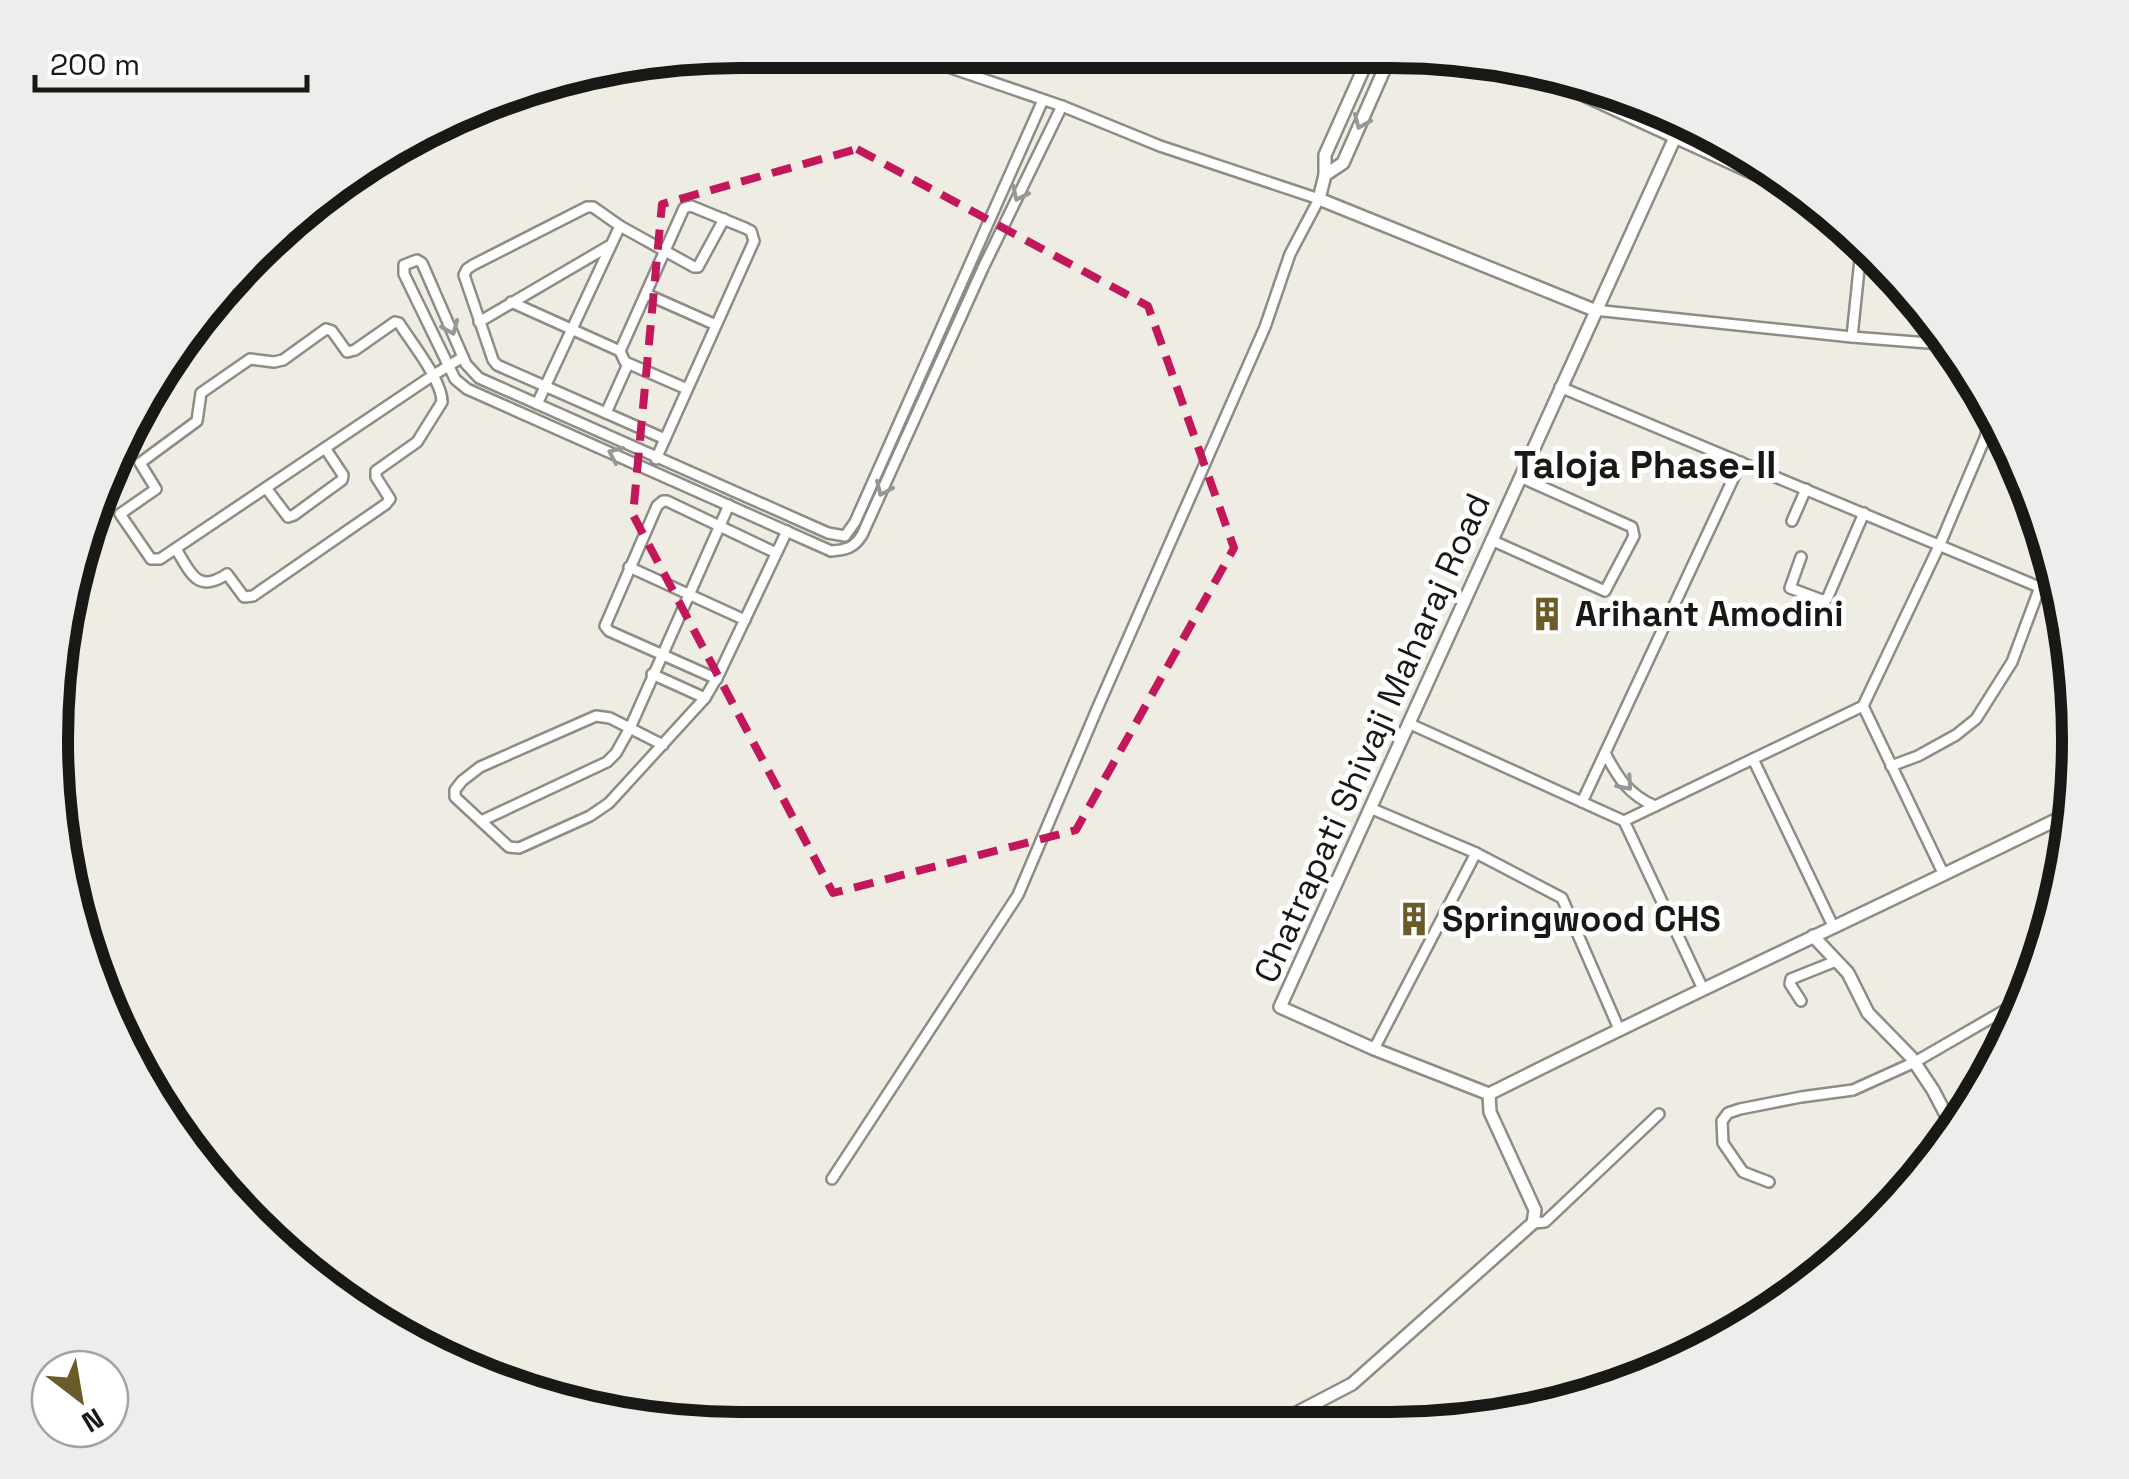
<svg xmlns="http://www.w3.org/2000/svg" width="2129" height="1479" viewBox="0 0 2129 1479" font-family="'Space Grotesk',sans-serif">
<rect width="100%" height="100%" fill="#eeece3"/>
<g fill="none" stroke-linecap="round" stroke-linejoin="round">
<!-- minor casing -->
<g stroke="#8e8c84" stroke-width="14">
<g id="minor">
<path d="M1544,71L1542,77L1755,175L1785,182"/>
<path d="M1043,100L855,522L845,536L828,533L479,378L466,364L422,263L417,260L404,265V274L455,379L467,389L831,551C846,550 854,548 862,535L983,268L1062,106"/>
<path d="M646,294L716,325"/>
<path d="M511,302L620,351"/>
<path d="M1594,310L1852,337L1954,345"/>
<path d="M479,322L609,246"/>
<path d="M1852,337L1862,240"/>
<path d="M1560,387L2063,597"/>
<path d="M537,404L620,226"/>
<path d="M606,413L628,364"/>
<path d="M665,439L497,365L493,360L464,275L467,269L473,265L587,207H593L620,226L694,267H698L724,219"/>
<path d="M656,459L754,241L751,231L745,228L691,206L684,208L620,351L625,362L687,389"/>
<path d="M266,488L288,517L294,515L342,480L343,475L325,448"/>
<path d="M1792,521L1806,489"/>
<path d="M1491,540L1605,591L1634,536L1632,527L1520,477"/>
<path d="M176,549C191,573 197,594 227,574L244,597L253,596L386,504L390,499L376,477V471L417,442L442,402C442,380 411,342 399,323L395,322L355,350L347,352L332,331L326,329L283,360L274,362L250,359L201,393L197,421L140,463L156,489L120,514L151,559H160L432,376L463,357"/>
<path d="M1801,557L1790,588L1822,600L1827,599L1864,513"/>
<path d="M629,567L745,620"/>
<path d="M652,674L705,698"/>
<path d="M717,679L609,631L605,626L657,506L663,501H667L776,553"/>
<path d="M1863,706L1944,875"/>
<path d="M1408,723L1624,821L1863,706L1940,544L1985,438L1992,411"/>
<path d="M663,745L610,718L596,716L480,767L462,781L455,790V797L509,847L519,848L590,816L609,803L705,698L719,674L787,531"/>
<path d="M1605,753C1618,778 1629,795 1655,806"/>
<path d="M1753,759L1833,926"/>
<path d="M1891,766L1918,756L1956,735L1976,719L2012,662L2040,587"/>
<path d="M2075,777C2071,758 2071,743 2078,725"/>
<path d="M1582,802L1741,462"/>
<path d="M1370,808L1476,853L1562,898L1619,1029"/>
<path d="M481,821L607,762L616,753L630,728L729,505"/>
<path d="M1624,821L1703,989"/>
<path d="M1801,1001L1790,984L1791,979L1836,961"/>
<path d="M1374,1049L1476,853"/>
<path d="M832,1179L1018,895L1097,709L1265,327L1290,254L1319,199L1160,146L1062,106L907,53"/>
<path d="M1769,1182L1743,1172L1723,1143L1722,1121L1728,1113L1740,1109L1801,1097L1853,1090L1915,1062L2024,999"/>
<path d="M1533,1223L1545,1222L1659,1114"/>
</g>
</g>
<!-- tertiary casing -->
<g stroke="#8e8c84" stroke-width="16">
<g id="tertiary">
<path d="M1367,61L1325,155V175L1319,199L1594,310"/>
<path d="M1325,175L1343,163L1388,61"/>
<path d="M1813,936L1848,973L1868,1013L1911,1057L1933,1090L1955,1132"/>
<path d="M1489,1094L1374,1049L1280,1007L1682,122"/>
<path d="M1489,1094C1682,997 1878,908 2072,812"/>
<path d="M1283,1420L1352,1384L1533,1223L1535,1210L1490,1112L1489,1094"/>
</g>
</g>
<!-- minor -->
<use href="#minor" stroke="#fff" stroke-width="9"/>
<!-- tertiary -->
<use href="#tertiary" stroke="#fff" stroke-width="11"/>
</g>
<!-- one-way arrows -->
<defs><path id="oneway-chevron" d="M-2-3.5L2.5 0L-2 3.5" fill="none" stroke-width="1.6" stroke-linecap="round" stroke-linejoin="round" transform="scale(2.5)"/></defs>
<g stroke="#979796">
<use href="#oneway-chevron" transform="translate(1361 122) rotate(113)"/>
<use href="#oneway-chevron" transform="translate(1019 194) rotate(116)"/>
<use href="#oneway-chevron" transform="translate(451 328) rotate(67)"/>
<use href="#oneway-chevron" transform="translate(615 454) rotate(-156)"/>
<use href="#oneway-chevron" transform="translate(883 489) rotate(114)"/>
<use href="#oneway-chevron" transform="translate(1626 784) rotate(49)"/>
</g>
<!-- marked area -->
<path fill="none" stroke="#c2185b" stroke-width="8" stroke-dasharray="20 12" stroke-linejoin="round" d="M857,149L1148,306L1234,548L1076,830L833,893L633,515L662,204Z"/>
<!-- icons -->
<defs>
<g id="building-bare" transform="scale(2.7)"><path d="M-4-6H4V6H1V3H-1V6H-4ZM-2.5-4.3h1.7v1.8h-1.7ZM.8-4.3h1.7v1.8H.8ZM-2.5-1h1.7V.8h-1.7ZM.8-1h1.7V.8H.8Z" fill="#6a5b28" stroke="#fff" stroke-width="2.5" paint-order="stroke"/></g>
</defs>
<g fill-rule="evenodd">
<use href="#building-bare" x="1547" y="614"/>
<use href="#building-bare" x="1414" y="919"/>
</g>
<g text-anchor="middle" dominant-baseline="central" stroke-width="10" stroke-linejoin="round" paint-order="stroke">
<!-- poi labels -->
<g font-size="35" font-weight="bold" fill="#181815" stroke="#fff" text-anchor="start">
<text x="1575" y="614">Arihant Amodini</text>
<text x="1442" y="919">Springwood CHS</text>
</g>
<!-- street labels -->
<g font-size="35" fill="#181815" stroke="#fff">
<text transform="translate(1372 738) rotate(-66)">Chatrapati Shivaji Maharaj Road</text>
</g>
<!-- neighbourhood labels -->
<g font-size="38" font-weight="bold" fill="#181815" stroke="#fff">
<text x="1645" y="465">Taloja Phase-II</text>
</g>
</g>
<!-- crop -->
<path d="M0 0H2129V1479H0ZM740 68H1390A672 672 0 0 1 2062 740V740A672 672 0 0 1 1390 1412H740A672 672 0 0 1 68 740V740A672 672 0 0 1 740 68Z" fill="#ededec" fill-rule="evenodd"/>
<path fill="none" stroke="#181815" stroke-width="12" d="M740 68H1390A672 672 0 0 1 2062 740V740A672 672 0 0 1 1390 1412H740A672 672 0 0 1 68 740V740A672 672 0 0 1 740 68Z"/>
<!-- north arrow -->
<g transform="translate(80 1399) rotate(149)"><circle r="48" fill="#ffffff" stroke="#a3a3a1" stroke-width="2.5"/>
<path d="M0-8L18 38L0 25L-18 38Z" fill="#6a5b28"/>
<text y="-15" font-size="28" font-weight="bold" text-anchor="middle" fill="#181815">N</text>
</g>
<!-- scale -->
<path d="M35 75v15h272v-15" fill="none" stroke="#181815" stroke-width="5"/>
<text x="50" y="75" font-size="30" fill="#181815" stroke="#ffffff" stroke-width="8" paint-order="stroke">200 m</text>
</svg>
